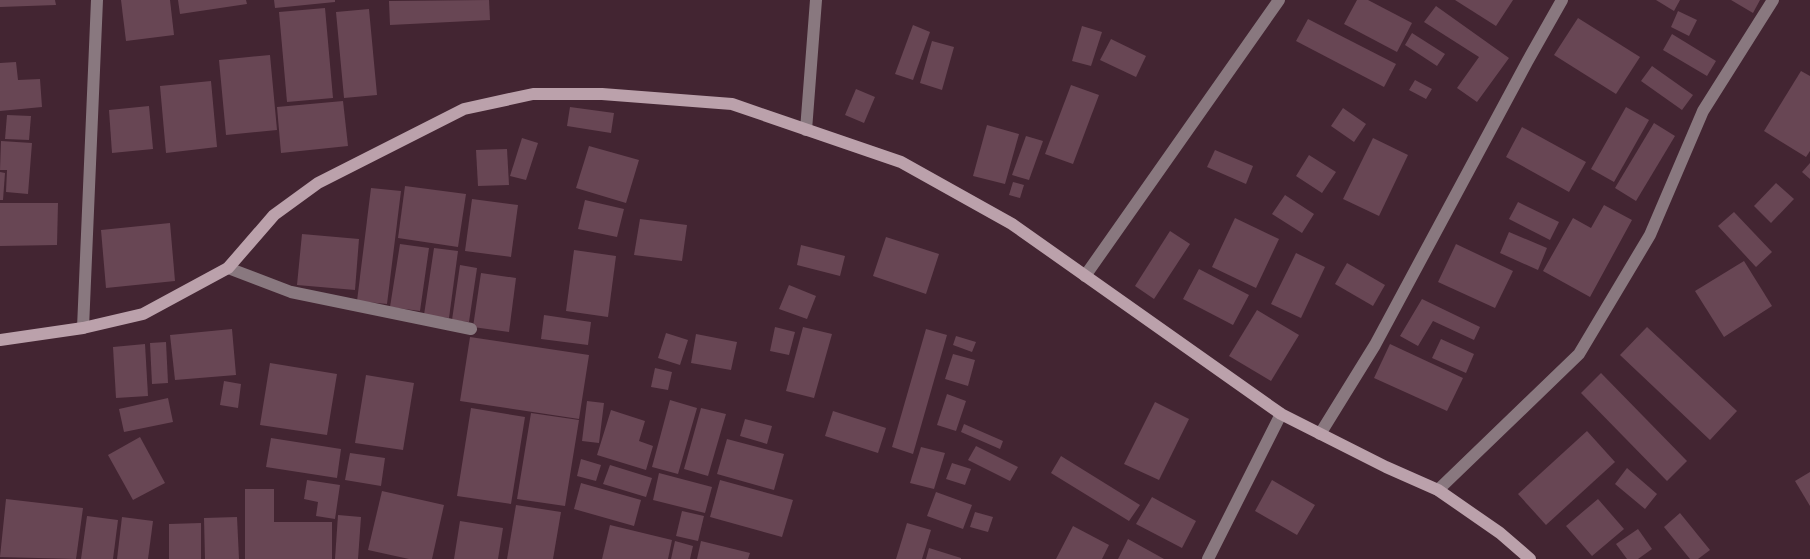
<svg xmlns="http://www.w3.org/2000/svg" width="1810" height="559" viewBox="0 0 1810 559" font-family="Karla,sans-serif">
<rect width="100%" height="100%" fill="#432532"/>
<!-- building -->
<g fill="#684654">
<path d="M0,0H55L56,5L0,7Z"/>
<path d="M121,0H170L174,35L126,41Z"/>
<path d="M178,0H246L247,4L180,14Z"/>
<path d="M274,0H335V2L275,8Z"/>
<path d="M489,0L490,20L390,25L389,1Z"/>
<path d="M1357,0H1368L1412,23L1397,52L1344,24Z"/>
<path d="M1455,0H1513L1496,26Z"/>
<path d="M1656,0H1680L1674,11Z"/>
<path d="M1731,0H1760L1753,13Z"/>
<path d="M1436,6L1509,58L1477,102L1457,88L1479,57L1424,22Z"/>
<path d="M325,8L333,98L287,102L279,12Z"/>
<path d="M369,9L377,95L344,98L336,12Z"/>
<path d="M1678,11L1697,20L1689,36L1671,27Z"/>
<path d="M1578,18L1640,57L1616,94L1554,55Z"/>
<path d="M1308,19L1396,64L1384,87L1296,41Z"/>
<path d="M913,25L930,32L913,80L895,74Z"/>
<path d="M1082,26L1102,32L1091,66L1072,61Z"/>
<path d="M1412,33L1445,54L1437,66L1405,45Z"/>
<path d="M1672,34L1716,61L1707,76L1663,50Z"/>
<path d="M1111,39L1146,56L1136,77L1100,60Z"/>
<path d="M932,41L954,47L942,90L920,83Z"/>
<path d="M270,55L277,130L226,135L219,60Z"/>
<path d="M16,62L18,80L40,79L42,107L0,111V63Z"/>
<path d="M1652,66L1693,95L1682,110L1641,81Z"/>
<path d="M1801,71L1810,76V151L1806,157L1764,131Z"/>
<path d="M1415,80L1432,89L1426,99L1409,90Z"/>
<path d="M211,81L217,147L166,153L160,86Z"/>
<path d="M1071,85L1099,95L1073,164L1045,154Z"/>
<path d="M856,89L875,97L864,123L845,115Z"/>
<path d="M343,101L348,146L281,153L277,107Z"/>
<path d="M149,106L153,149L112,153L109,110Z"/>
<path d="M570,107L614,113L611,133L567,126Z"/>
<path d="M1626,107L1649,120L1614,182L1591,169Z"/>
<path d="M1343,108L1366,124L1354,142L1331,126Z"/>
<path d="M7,115L31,116L29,140L5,139Z"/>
<path d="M1654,123L1675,136L1636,201L1615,188Z"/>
<path d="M987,125L1019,134L1005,184L973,176Z"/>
<path d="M1522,127L1586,162L1569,192L1506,157Z"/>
<path d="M1026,136L1043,141L1029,180L1012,175Z"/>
<path d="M522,138L538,143L526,180L510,176Z"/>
<path d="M1373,138L1408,155L1379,216L1343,199Z"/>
<path d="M1,141L32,143L28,194L6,192L7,170H0Z"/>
<path d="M589,146L639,160L626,203L576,188Z"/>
<path d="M507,149L509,185L478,186L476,150Z"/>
<path d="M1215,150L1253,166L1246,184L1207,167Z"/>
<path d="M1309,155L1336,172L1322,193L1296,176Z"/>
<path d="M1810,163V179L1802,172Z"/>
<path d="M0,172L5,173L3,200H0Z"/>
<path d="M1013,182L1024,185L1020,198L1009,195Z"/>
<path d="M1776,183L1794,199L1771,223L1754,206Z"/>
<path d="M405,186L466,194L458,247L398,238Z"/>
<path d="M371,188L401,191L387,304L357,301Z"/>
<path d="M1285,195L1314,214L1302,233L1272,214Z"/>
<path d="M472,199L518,205L511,257L465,251Z"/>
<path d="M585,200L624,209L617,237L578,229Z"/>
<path d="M1518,202L1559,222L1550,240L1509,219Z"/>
<path d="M0,203H58L57,245L0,246Z"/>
<path d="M1604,205L1632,220L1590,297L1543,271L1573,218L1591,228Z"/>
<path d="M1734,212L1772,252L1756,267L1718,226Z"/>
<path d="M1235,218L1279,239L1256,288L1212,267Z"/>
<path d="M640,219L687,225L682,261L634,255Z"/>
<path d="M170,223L175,281L106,288L101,230Z"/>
<path d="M1170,231L1190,244L1154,299L1135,286Z"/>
<path d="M1509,232L1547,248L1538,270L1500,253Z"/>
<path d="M302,234L359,239L355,290L297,285Z"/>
<path d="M886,237L939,254L926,294L873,276Z"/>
<path d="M400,244L429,248L420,311L390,307Z"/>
<path d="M1456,244L1513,271L1495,308L1438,282Z"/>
<path d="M801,245L845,256L840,276L797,265Z"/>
<path d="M434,248L458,251L449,318L424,315Z"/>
<path d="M574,250L616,256L608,317L566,311Z"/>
<path d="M1296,253L1325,267L1301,318L1271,304Z"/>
<path d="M1744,261L1772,306L1724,337L1695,291Z"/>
<path d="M1347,263L1385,285L1373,306L1335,284Z"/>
<path d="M460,265L477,268L469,322L452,320Z"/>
<path d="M1199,269L1249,295L1233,325L1183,299Z"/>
<path d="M481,273L516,278L509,332L473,327Z"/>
<path d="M789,285L816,296L807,319L779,309Z"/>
<path d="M1422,299L1480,327L1474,340L1433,321L1418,346L1400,336Z"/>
<path d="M1257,310L1299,335L1271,381L1229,356Z"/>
<path d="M544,315L591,322L588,345L541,339Z"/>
<path d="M775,327L795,332L789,355L770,351Z"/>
<path d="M803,327L832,334L814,398L786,391Z"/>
<path d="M1647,327L1737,411L1710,440L1620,355Z"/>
<path d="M232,329L236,375L175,380L170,335Z"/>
<path d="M926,329L947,335L913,454L892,447Z"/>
<path d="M666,333L688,340L680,365L658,358Z"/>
<path d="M696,334L737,342L731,370L691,363Z"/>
<path d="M956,336L976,342L972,352L953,345Z"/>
<path d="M470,337L589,355L579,419L460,401Z"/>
<path d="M1441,339L1474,354L1466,373L1432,358Z"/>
<path d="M166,342L168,383L152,384L150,343Z"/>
<path d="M145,344L148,396L116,398L113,347Z"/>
<path d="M1390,344L1463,378L1447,411L1374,378Z"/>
<path d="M953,354L975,360L968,386L945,379Z"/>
<path d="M270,363L337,374L327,435L260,425Z"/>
<path d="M655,368L672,372L668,390L651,387Z"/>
<path d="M1601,373L1687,461L1667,481L1581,393Z"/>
<path d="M366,375L414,383L403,450L355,443Z"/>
<path d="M224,381L241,384L238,408L220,405Z"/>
<path d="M947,394L966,401L956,431L937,425Z"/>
<path d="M168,398L173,422L124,432L119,409Z"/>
<path d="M670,400L697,408L678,474L652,467Z"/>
<path d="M587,401L604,403L599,443L582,441Z"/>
<path d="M1155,402L1189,419L1159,480L1124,464Z"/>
<path d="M471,408L525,417L511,504L457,496Z"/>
<path d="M701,408L726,414L708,476L684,469Z"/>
<path d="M611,410L645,421L639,441L653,446L646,470L597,455Z"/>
<path d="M833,411L886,428L878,453L825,436Z"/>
<path d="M531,413L579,420L565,506L517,499Z"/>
<path d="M745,419L772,426L767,444L740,436Z"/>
<path d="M964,424L1003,441L1000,449L961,432Z"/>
<path d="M1587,431L1615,462L1546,525L1518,494Z"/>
<path d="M140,437L165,483L133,500L108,455Z"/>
<path d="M271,438L341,449L337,478L266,467Z"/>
<path d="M727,439L784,454L774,490L717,474Z"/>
<path d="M976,446L1018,467L1010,481L968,460Z"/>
<path d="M921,447L945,453L934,489L910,483Z"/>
<path d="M350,453L385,458L381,486L345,480Z"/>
<path d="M1061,456L1140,505L1129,521L1051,473Z"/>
<path d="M581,459L601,465L596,481L577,476Z"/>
<path d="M952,463L971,469L965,485L946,479Z"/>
<path d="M610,465L652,478L646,497L603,484Z"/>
<path d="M1627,468L1657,494L1645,509L1615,484Z"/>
<path d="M1810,472V506L1795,481Z"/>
<path d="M659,473L712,487L705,513L653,500Z"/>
<path d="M307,480L340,485L335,519L316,516L318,502L304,499Z"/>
<path d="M720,480L793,500L782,537L710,517Z"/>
<path d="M1272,480L1315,505L1297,535L1255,511Z"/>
<path d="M581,483L641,500L634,526L574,509Z"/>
<path d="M245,489H274V522H332V559H245Z"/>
<path d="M382,491L444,505L432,559H409L368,550Z"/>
<path d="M936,492L972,505L963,529L927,516Z"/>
<path d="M1152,497L1196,521L1182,548L1136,524Z"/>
<path d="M6,499L83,508L76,559L0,557Z"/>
<path d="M1598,499L1624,529L1592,556L1566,526Z"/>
<path d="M516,505L561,512L553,559H507Z"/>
<path d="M682,511L704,516L698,541L676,536Z"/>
<path d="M975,512L993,517L988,532L970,527Z"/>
<path d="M1680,513L1710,550L1698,559H1690L1664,527Z"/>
<path d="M338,515L361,517L358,559H335Z"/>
<path d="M87,516L118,520L113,559H81Z"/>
<path d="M122,517L153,521L148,559H117Z"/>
<path d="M237,517L239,559H205L204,518Z"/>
<path d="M460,521L503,528L498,559H454Z"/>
<path d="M201,523V559H169V524Z"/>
<path d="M907,523L931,530L922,559H896Z"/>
<path d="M610,525L672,540L668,559H602Z"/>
<path d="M1073,526L1109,545L1102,559H1056Z"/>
<path d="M1638,529L1652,549L1638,559H1627L1616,544Z"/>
<path d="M1128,539L1164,559H1118Z"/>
<path d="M675,541L693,546L690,559H671Z"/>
<path d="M701,541L750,553L748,559H697Z"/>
<path d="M929,548L961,558V559H926Z"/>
</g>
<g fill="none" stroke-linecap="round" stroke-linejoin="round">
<!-- street -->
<g stroke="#89787f" stroke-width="12">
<path d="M806,130L816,0"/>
<path d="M228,268L291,292L471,329"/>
<path d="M1085,276L1279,0"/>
<path d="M83,328L97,0"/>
<path d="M1320,434L1375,345L1527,62L1562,0"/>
<path d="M1438,490L1579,354L1650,235L1703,111L1773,0"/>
<path d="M1208,559L1281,414"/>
</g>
<!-- secondary -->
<path stroke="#bba1ab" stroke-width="12" d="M0,340L83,328L143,314L228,268L274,215L318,183L464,109L533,94H602L732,104L901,162L1012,224L1281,414L1386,467L1438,490L1500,533L1530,559"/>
</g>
</svg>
